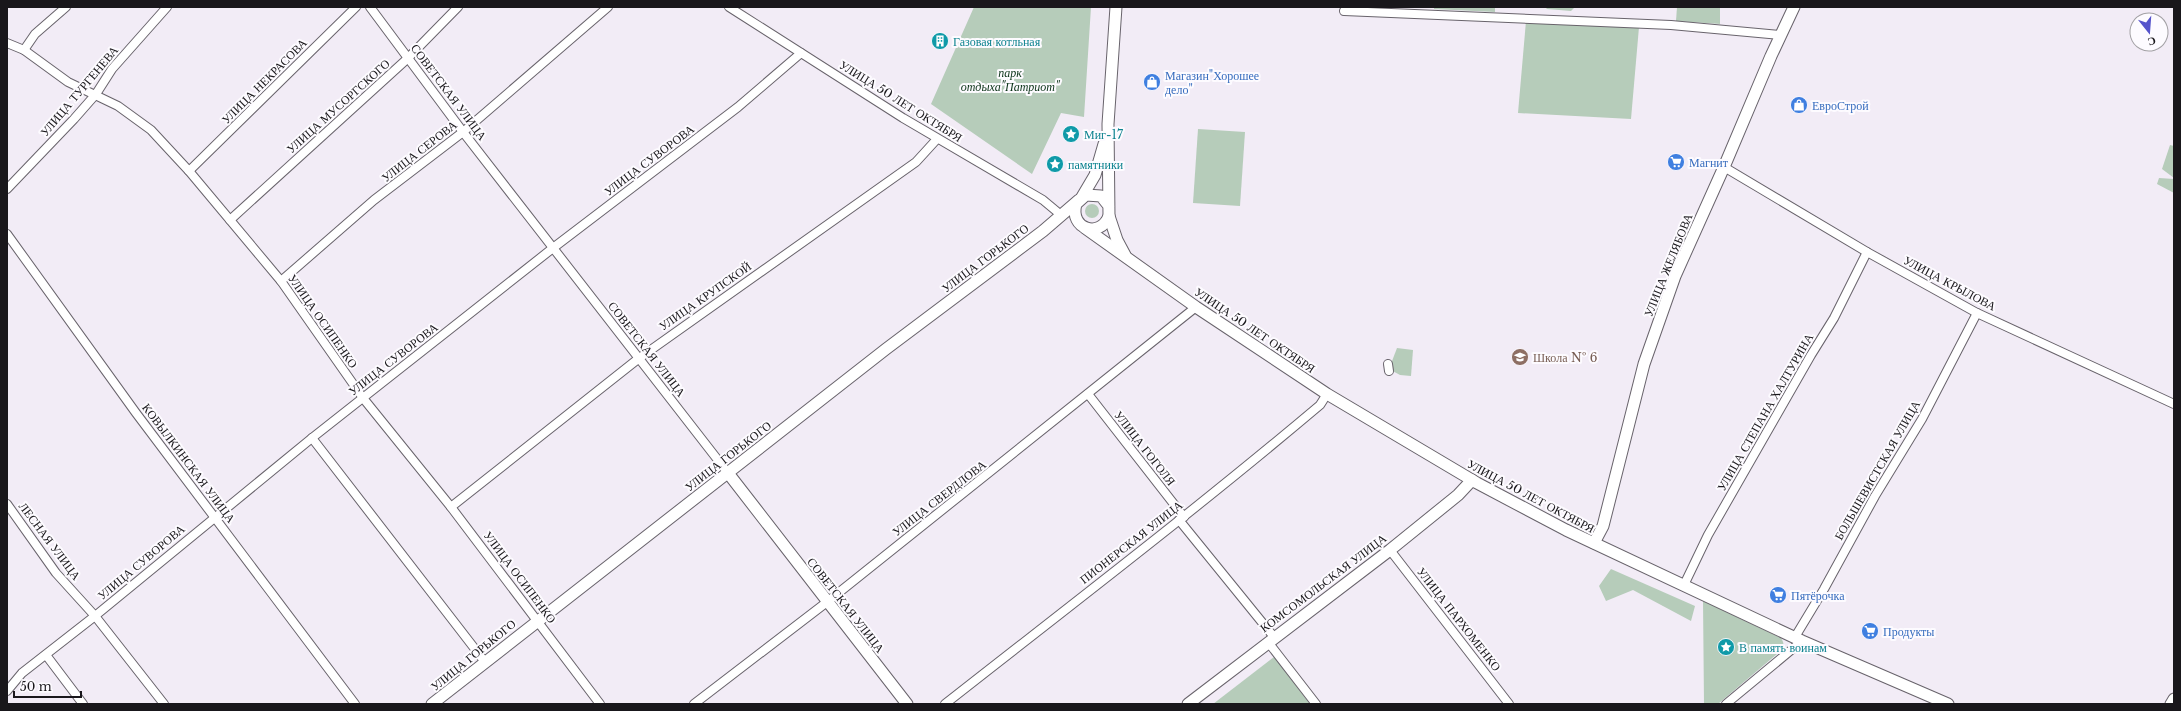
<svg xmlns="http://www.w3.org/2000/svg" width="2181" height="711" viewBox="0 0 2181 711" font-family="'Libre Baskerville',serif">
<rect width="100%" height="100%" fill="#f2ecf6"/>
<!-- green -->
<g fill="#b6ccba">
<path d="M974,7H1091L1084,117L1061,113L1032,174L931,104Z"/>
<path d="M1434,7H1495V12L1434,9Z"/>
<path d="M1545,7H1575L1571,11L1547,9Z"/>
<path d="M1677,7H1720V24L1676,21Z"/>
<path d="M1526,21L1639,27L1631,119L1518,113Z"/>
<path d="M1198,129L1245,132L1240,206L1193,203Z"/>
<path d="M2170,145L2174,146V178L2162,169Z"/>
<path d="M2159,178L2174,179V193L2157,184Z"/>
<circle cx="1092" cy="211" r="7"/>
<path d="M1397,348L1413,350L1411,376L1400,375L1389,369Z"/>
<path d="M1611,569L1695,606L1691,621L1633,590L1606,601L1599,586Z"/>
<path d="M1703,601L1781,638C1786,646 1783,649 1777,654L1718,704H1704Z"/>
<path d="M1274,657L1310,704H1213Z"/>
</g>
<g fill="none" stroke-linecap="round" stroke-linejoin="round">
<!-- street casing -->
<g stroke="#68636b" stroke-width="10">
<g id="street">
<path d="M370,7L463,132L728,473"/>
<path d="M729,7L903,118L1043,200L1061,215"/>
<path d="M1344,11L1671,25L1781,35"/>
<path d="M7,43L24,50L68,82L118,106L151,130L189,171L281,281L363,398L451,507L600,704"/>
<path d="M24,50L35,34L66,7"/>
<path d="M1724,167L1867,252L1977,313L2174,404"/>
<path d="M189,171L356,7"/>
<path d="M7,189L74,119L96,94L112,69L167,7"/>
<path d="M230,220L407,59L458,7"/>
<path d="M7,234L136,413L355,704"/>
<path d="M281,281L374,200L463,132L608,7"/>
<path d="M1388,364L1389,371"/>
<path d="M1088,394L1184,517"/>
<path d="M312,438L485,662"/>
<path d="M7,504L56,573L95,616L164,704"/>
<path d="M451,507L638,359L916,162L937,139"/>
<path d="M1179,520L1274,637"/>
<path d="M1390,550L1509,704"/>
<path d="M1684,585L1708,535L1811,355L1834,318L1867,252"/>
<path d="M1795,637L1824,589L1875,496L1922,419L1977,313"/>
<path d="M1268,642L1316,704"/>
<path d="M46,655L83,704"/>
<path d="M7,691L22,673L95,616L312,438L553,248L738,107L801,53"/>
<path d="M694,704L827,602L1196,307"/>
<path d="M945,704C1071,605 1198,508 1320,405L1327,394"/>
<path d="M1726,704L1802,641"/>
</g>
</g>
<!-- secondary casing -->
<g stroke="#68636b" stroke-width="13">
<g id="secondary">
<path d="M1082,197L1095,175L1104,144"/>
<path d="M1109,206L1101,196L1086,195L1076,204C1069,229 1100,239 1109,216L1108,124L1116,7"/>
<path d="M1109,216L1117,240L1125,255"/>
<path d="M1085,228L1196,307L1327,394L1477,483L1566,530L1802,641L1948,704"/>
<path d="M728,473L907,704"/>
<path d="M1594,543L1603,526L1644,364L1675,276L1724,167L1771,56L1794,7"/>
<path d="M432,704L886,349L1043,231L1079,200"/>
<path d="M1188,704L1390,550L1458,495L1472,480"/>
<path d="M2171,704L2174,699"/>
</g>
</g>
<!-- street -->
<use href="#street" stroke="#fff" stroke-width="8"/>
<!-- secondary -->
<use href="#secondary" stroke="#fff" stroke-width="11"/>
</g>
<!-- icons -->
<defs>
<g id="building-disc" transform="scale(0.9)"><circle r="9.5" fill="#0f9aa8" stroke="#fdfbff"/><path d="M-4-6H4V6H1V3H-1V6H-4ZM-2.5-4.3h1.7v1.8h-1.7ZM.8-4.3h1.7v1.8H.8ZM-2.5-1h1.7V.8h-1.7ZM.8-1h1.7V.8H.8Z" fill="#fff"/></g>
<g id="shop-disc" transform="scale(0.9)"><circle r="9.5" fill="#3f7fe0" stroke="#fdfbff"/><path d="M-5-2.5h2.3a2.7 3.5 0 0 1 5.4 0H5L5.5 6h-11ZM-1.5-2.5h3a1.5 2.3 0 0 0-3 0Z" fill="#fff"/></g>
<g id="sight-disc" transform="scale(0.9)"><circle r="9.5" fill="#0f9aa8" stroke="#fdfbff"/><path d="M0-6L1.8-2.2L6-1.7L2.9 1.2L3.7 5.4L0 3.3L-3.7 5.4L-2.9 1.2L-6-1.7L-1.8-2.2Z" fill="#fff"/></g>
<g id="supermarket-disc" transform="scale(0.9)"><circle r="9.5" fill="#3f7fe0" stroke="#fdfbff"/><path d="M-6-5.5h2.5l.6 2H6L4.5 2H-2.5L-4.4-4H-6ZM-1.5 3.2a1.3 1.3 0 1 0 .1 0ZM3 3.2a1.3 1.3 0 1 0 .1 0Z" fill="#fff"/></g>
<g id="school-disc" transform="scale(0.9)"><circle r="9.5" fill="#8d6e63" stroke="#fdfbff"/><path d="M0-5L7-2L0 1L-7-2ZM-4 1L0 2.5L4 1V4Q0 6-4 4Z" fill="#fff"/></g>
</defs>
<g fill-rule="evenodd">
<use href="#building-disc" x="940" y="41"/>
<use href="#shop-disc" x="1152" y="82"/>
<use href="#shop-disc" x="1799" y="105"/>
<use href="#sight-disc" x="1071" y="134"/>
<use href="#supermarket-disc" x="1676" y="162"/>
<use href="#sight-disc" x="1055" y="164"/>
<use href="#school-disc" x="1520" y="357"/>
<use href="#supermarket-disc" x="1778" y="595"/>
<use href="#supermarket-disc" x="1870" y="631"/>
<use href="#sight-disc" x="1726" y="647"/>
</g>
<g text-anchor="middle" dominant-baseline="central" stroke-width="4" stroke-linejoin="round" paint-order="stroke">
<!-- culture labels -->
<g font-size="12" fill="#0d838f" stroke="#fdfbff" text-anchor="start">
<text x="953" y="41">Газовая котльная</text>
<text x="1084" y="134">Миг-17</text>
<text x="1068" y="164">памятники</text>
<text x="1739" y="647">В память воинам</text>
</g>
<!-- park labels -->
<g font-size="12" font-style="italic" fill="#0b3318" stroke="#fdfbff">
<text x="1010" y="72">парк<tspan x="1010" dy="14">отдыха"Патриот"</tspan></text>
</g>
<!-- shop labels -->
<g font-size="12" fill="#366cbe" stroke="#fdfbff" text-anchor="start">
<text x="1165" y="75">Магазин"Хорошее<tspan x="1165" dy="14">дело"</tspan></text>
<text x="1812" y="105">ЕвроСтрой</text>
<text x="1689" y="162">Магнит</text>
<text x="1791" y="595">Пятёрочка</text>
<text x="1883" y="631">Продукты</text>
</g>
<!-- street labels -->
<g font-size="12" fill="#19171b" stroke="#fdfbff">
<text transform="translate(264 81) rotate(-45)">УЛИЦА НЕКРАСОВА</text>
<text transform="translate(79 91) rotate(-50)">УЛИЦА ТУРГЕНЕВА</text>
<text transform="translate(449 92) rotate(53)">СОВЕТСКАЯ УЛИЦА</text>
<text transform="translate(901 101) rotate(32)">УЛИЦА 50 ЛЕТ ОКТЯБРЯ</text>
<text transform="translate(338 106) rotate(-42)">УЛИЦА МУСОРГСКОГО</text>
<text transform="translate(419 151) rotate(-38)">УЛИЦА СЕРОВА</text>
<text transform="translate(649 160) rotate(-37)">УЛИЦА СУВОРОВА</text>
<text transform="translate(985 258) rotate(-37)">УЛИЦА ГОРЬКОГО</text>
<text transform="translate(1668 265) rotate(-68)">УЛИЦА ЖЕЛЯБОВА</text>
<text transform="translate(1950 283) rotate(28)">УЛИЦА КРЫЛОВА</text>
<text transform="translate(705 296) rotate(-35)">УЛИЦА КРУПСКОЙ</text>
<text transform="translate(323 321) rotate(55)">УЛИЦА ОСИПЕНКО</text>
<text transform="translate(1255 330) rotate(34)">УЛИЦА 50 ЛЕТ ОКТЯБРЯ</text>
<text transform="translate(647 349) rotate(52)">СОВЕТСКАЯ УЛИЦА</text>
<text transform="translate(393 359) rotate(-38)">УЛИЦА СУВОРОВА</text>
<text transform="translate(1765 412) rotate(-60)">УЛИЦА СТЕПАНА ХАЛТУРИНА</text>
<text transform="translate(1145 448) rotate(52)">УЛИЦА ГОГОЛЯ</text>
<text transform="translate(728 456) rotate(-38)">УЛИЦА ГОРЬКОГО</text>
<text transform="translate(189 463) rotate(53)">КОВЫЛКИНСКАЯ УЛИЦА</text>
<text transform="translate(1877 470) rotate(-60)">БОЛЬШЕВИСТСКАЯ УЛИЦА</text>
<text transform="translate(1531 496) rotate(28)">УЛИЦА 50 ЛЕТ ОКТЯБРЯ</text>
<text transform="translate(939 498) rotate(-38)">УЛИЦА СВЕРДЛОВА</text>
<text transform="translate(50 541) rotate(53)">ЛЕСНАЯ УЛИЦА</text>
<text transform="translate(1131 542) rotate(-38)">ПИОНЕРСКАЯ УЛИЦА</text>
<text transform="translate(141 562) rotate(-40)">УЛИЦА СУВОРОВА</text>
<text transform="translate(520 577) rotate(53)">УЛИЦА ОСИПЕНКО</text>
<text transform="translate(1323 583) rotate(-37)">КОМСОМОЛЬСКАЯ УЛИЦА</text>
<text transform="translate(846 605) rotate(52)">СОВЕТСКАЯ УЛИЦА</text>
<text transform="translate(1459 619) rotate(52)">УЛИЦА ПАРХОМЕНКО</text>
<text transform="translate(473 655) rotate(-39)">УЛИЦА ГОРЬКОГО</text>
</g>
<!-- education labels -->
<g font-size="12" fill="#785e54" stroke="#fdfbff" text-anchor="start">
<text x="1533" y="357">Школа № 6</text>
</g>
</g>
<!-- border -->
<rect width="2181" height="711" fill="none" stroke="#19171b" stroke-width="16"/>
<!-- north arrow -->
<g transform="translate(2149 32) rotate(163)"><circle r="19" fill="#fdfbff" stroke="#a2a0a4"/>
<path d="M0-3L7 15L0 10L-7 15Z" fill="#5553cb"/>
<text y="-6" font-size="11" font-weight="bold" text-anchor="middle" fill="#19171b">С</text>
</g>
<!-- scale -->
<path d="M14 691v6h67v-6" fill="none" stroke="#19171b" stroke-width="2"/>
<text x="20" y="691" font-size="12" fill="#19171b" stroke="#fdfbff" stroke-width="3" paint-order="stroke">50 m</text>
</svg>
